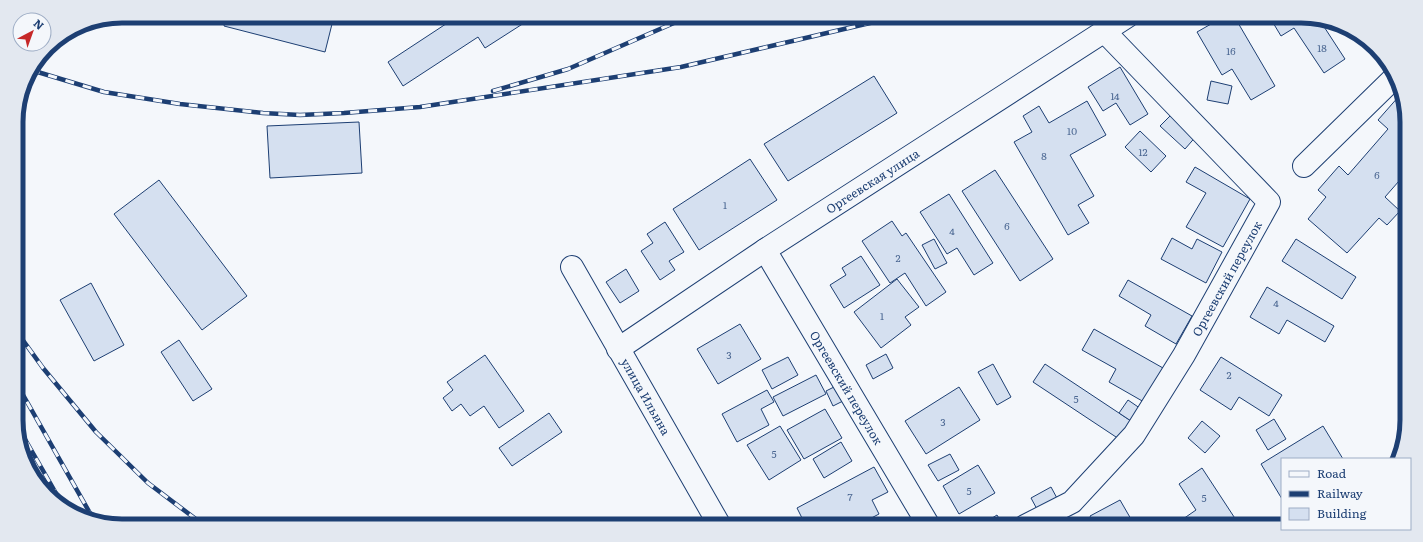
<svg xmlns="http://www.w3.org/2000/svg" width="1423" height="542" viewBox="0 0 1423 542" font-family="Literata,serif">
<rect width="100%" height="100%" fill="#f4f7fb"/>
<!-- building -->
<g fill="#d5e0f0" stroke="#1d3f73">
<path d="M226,16H334L325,52L224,26Z"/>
<path d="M392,16H421L419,23Z"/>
<path d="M458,16H535L485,48L478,37L403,86L388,62Z"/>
<path d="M1225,16H1234L1275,86L1251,100L1232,69L1222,75L1197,32Z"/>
<path d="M1269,16H1301L1319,19L1345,59L1324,73L1294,28L1281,36Z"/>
<path d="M1120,67L1148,114L1130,125L1116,103L1103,111L1088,87Z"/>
<path d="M874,76L897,113L788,181L764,144Z"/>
<path d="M1211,81L1232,86L1228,104L1207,100Z"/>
<path d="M1400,95L1406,108V173L1385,197L1400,211L1387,225L1379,218L1347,253L1308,219L1326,197L1318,190L1339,166L1348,175L1388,129L1378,120Z"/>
<path d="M1087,101L1106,135L1070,155L1094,196L1078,205L1089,223L1068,235L1014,142L1032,132L1023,116L1039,106L1049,123Z"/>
<path d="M1174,112L1198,134L1185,149L1160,126Z"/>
<path d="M359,122L362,173L270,178L267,126Z"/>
<path d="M1140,131L1166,156L1151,172L1125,147Z"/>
<path d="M750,159L777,200L699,250L673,209Z"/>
<path d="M1195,167L1250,199L1223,247L1186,227L1206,193L1186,182Z"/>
<path d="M995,170L1053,259L1020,281L962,191Z"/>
<path d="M159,180L247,296L202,330L114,214Z"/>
<path d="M949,194L993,263L974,275L957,248L947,254L920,212Z"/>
<path d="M892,221L902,236L906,233L946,292L926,306L905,273L890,283L862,241Z"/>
<path d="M665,222L684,252L669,261L675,270L660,280L641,251L653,243L647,234Z"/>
<path d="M1172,238L1192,249L1197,239L1222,252L1206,283L1161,259Z"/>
<path d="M934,239L947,263L935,269L922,245Z"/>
<path d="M1296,239L1356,277L1342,299L1282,261Z"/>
<path d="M861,256L880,285L844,308L830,285L846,275L842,268Z"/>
<path d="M626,269L639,291L620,303L606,282Z"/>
<path d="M897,279L919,307L905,317L911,325L881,348L854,312Z"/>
<path d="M1128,280L1192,316L1176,344L1145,326L1151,315L1119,296Z"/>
<path d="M91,283L124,345L94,361L60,300Z"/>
<path d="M1267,287L1334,326L1325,342L1287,320L1279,334L1250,317Z"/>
<path d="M740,324L761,359L718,384L697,349Z"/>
<path d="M1094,329L1163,368L1144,402L1109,382L1116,369L1082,350Z"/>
<path d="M179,340L212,389L193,401L161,352Z"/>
<path d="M886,354L893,368L873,379L866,365Z"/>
<path d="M485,355L524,411L499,428L484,406L470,416L461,404L452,411L443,398L453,390L447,382Z"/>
<path d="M788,357L798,375L772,389L762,370Z"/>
<path d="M1221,357L1282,395L1269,416L1239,397L1231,410L1200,390Z"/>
<path d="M993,364L1011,397L997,405L978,372Z"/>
<path d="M1045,364L1131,421L1119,439L1033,382Z"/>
<path d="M816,375L826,394L783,416L773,397Z"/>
<path d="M840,384L847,399L833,406L826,391Z"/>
<path d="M959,387L980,420L926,454L905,421Z"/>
<path d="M767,390L774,402L761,409L769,425L737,442L722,414Z"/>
<path d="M1407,390V406L1400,394Z"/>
<path d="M1128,400L1147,413L1131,421L1119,413Z"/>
<path d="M825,409L842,438L804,459L787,430Z"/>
<path d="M549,413L562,432L512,466L499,448Z"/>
<path d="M1274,419L1286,439L1268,450L1256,430Z"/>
<path d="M1202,421L1220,436L1205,453L1188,438Z"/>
<path d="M780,426L801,460L769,480L747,445Z"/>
<path d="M1323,426L1343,459H1282V499L1261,464Z"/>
<path d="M841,442L852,461L824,478L813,459Z"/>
<path d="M950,454L959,470L938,481L928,465Z"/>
<path d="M978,465L995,493L959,514L943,486Z"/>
<path d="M874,467L888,492L872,500L879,514L858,525L859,526H806L797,508Z"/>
<path d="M1202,468L1240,526H1188L1183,519L1196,510L1179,484Z"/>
<path d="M1051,487L1058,500L1038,511L1031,498Z"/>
<path d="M1120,500L1135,526H1095L1090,516Z"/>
<path d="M997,515L1003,525L1002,526H979Z"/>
</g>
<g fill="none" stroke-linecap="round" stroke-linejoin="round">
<!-- minor casing -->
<g stroke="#1d3f73" stroke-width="24">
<g id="minor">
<path d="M1304,166L1394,78"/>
<path id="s1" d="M765,250L929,526"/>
<path id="s2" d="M572,267L720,526"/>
<path id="s3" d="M618,349L765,250L1128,16"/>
<path id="s4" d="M1025,526L1072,502L1134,435L1184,355L1269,202L1104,31"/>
</g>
</g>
<!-- minor -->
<use href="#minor" stroke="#f4f7fb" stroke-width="22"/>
<!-- rail casing -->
<g stroke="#1d3f73" stroke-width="4.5">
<g id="rail">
<path d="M31,70L104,92L180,104L263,113L300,115L344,113L420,107L681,67L900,16"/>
<path d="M493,91L568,69L690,16"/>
<path d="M17,332L43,368L96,432L148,483L205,526"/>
<path d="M18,386L95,522"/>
<path d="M18,427L61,502"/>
</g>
</g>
<!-- rail -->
<use href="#rail" stroke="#f4f7fb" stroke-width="3" stroke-dasharray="9" stroke-linecap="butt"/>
</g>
<g text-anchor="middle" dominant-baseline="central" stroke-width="3" stroke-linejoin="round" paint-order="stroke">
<!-- number labels -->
<g font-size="10" fill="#4b6792">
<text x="1322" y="47">18</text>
<text x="1231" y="50">16</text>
<text x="1115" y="95">14</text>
<text x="1072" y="130">10</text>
<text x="1143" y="151">12</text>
<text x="1044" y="155">8</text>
<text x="1377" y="174">6</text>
<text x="725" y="204">1</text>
<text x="1007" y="225">6</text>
<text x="952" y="230">4</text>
<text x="898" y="257">2</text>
<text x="1276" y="302">4</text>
<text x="882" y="315">1</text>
<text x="729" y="354">3</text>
<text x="1229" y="374">2</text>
<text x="1076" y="398">5</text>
<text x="943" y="421">3</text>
<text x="774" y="453">5</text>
<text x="969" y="490">5</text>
<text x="850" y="496">7</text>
<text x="1204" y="497">5</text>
</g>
<!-- street labels -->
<g font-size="12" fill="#1d3f73" stroke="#f4f7fb">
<text stroke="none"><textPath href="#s3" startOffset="305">Оргеевская улица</textPath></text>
<text stroke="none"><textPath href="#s4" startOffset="326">Оргеевский переулок</textPath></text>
<text stroke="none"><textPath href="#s1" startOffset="160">Оргеевский переулок</textPath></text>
<text stroke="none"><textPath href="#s2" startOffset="149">улица Ильина</textPath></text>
</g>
</g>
<!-- crop -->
<path d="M0 0H1423V542H0ZM122 23H1301A99 99 0 0 1 1400 122V420A99 99 0 0 1 1301 519H122A99 99 0 0 1 23 420V122A99 99 0 0 1 122 23Z" fill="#e3e8f0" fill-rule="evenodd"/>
<path fill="none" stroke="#1d3f73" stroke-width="5" d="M122 23H1301A99 99 0 0 1 1400 122V420A99 99 0 0 1 1301 519H122A99 99 0 0 1 23 420V122A99 99 0 0 1 122 23Z"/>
<!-- legend -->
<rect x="1281" y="458" width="130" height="72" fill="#f4f7fb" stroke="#9eadc5"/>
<rect x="1289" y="471" width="20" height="6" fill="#f4f7fb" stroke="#9eadc5"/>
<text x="1317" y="478" font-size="12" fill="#1d3f73">Road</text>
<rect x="1289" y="491" width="20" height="6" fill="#1d3f73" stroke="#9eadc5"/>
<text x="1317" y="498" font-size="12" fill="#1d3f73">Railway</text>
<rect x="1289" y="508" width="20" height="12" fill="#d5e0f0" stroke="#9eadc5"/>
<text x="1317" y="518" font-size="12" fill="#1d3f73">Building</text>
<!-- north arrow -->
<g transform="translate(32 32) rotate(41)"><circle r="19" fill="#f4f7fb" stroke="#9eadc5"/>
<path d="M0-3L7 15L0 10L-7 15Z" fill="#c62828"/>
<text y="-6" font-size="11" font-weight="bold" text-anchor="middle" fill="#1d3f73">N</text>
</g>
</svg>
